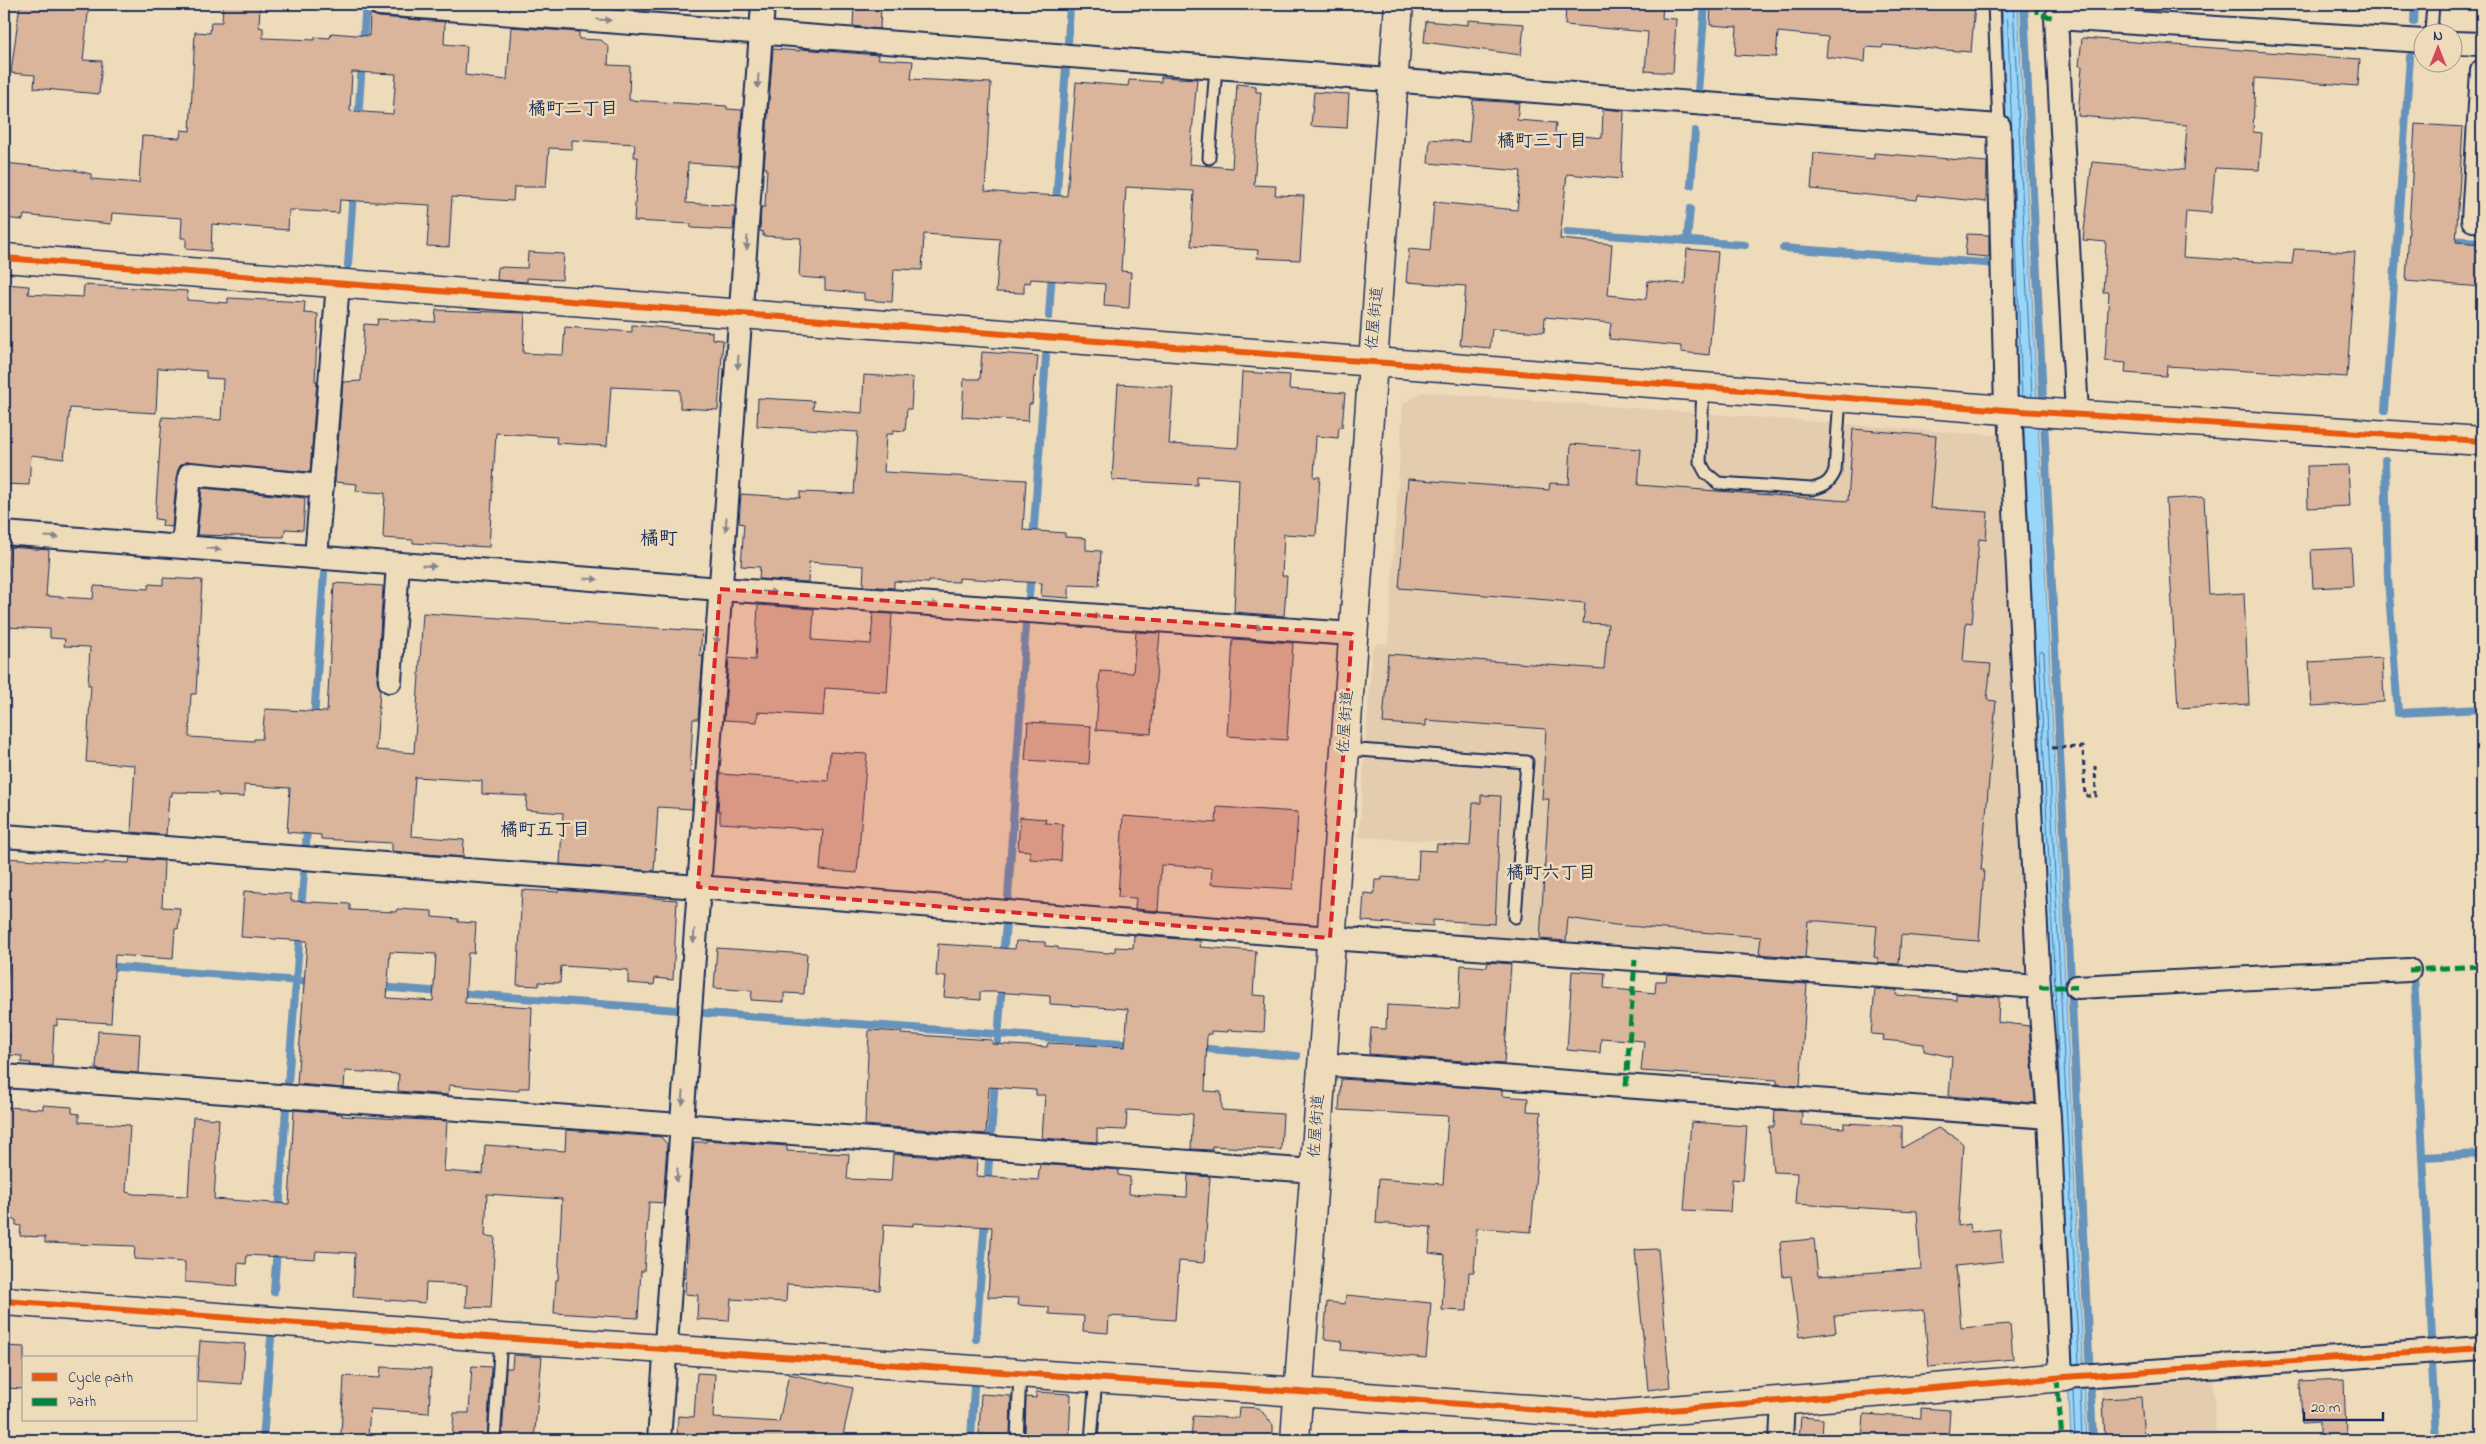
<svg xmlns="http://www.w3.org/2000/svg" width="2486" height="1444" viewBox="0 0 2486 1444" font-family="'Indie Flower','Klee One',sans-serif">
<rect width="100%" height="100%" fill="#eedbb9"/>
<filter id="ink" filterUnits="userSpaceOnUse"><feTurbulence type="fractalNoise" baseFrequency=".02" numOctaves="2"/><feDisplacementMap in="SourceGraphic" scale="10" xChannelSelector="R" yChannelSelector="G"/><feConvolveMatrix kernelMatrix="1 2 1 2 8 2 1 2 1" color-interpolation-filters="sRGB"/></filter>
<g filter="url(#ink)">
<!-- built -->
<g fill="#e4cdae">
<path d="M1422,392L2004,436L2031,963L2019,978L1460,938L1466,843L1359,837L1372,650L1378,643L1388,644L1403,404Z"/>
<path d="M2213,1378L2216,1440H2103L2101,1385Z"/>
</g>
<!-- water -->
<path fill="#98d6f9" stroke="#6693bb" d="M2002,4H2018L2087,1440H2071L2024,426L2017,397Z"/>
<g fill="none" stroke-linecap="round" stroke-linejoin="round">
<!-- shore -->
<g stroke="#4d729c" stroke-width="1">
<path d="M2007,4L2022,396"/>
<path d="M2013,4L2032,397"/>
<path d="M2060,1095L2039,653L2042,651L2044,653L2079,1364"/>
<path d="M2080,1388L2082,1440"/>
<path d="M2073,1390L2075,1440"/>
</g>
<!-- stream -->
<g stroke="#6693bb" stroke-width="8">
<path d="M2024,4L2093,1440"/>
<path d="M2414,22L2415,4"/>
<path d="M1068,44L1070,4"/>
<path d="M363,45L365,15"/>
<path d="M1698,92L1705,4"/>
<path d="M358,120L362,62"/>
<path d="M1691,185L1695,131"/>
<path d="M1056,204L1066,67"/>
<path d="M1567,232L1745,245"/>
<path d="M2447,240L2482,242"/>
<path d="M1687,241L1690,209"/>
<path d="M1783,248L1998,264"/>
<path d="M348,265L353,192"/>
<path d="M1049,316L1052,271"/>
<path d="M2385,410L2410,57"/>
<path d="M2385,460L2388,579L2398,713L2482,709"/>
<path d="M1033,541L1046,356"/>
<path d="M1029,597L1031,572"/>
<path d="M314,720L324,573"/>
<path d="M306,846L307,824"/>
<path d="M1008,898L1026,623"/>
<path d="M301,910L304,872"/>
<path d="M1003,957L1006,924"/>
<path d="M105,966L313,982"/>
<path d="M2414,975L2432,1337"/>
<path d="M379,987L443,992"/>
<path d="M457,993L678,1010"/>
<path d="M705,1013L1135,1044"/>
<path d="M1196,1048L1297,1056"/>
<path d="M997,1054L1002,983"/>
<path d="M288,1083L300,931"/>
<path d="M991,1136L995,1078"/>
<path d="M2423,1157L2482,1154"/>
<path d="M987,1186L989,1161"/>
<path d="M279,1214L286,1108"/>
<path d="M274,1292L277,1247"/>
<path d="M976,1339L985,1218"/>
<path d="M2432,1364L2436,1440"/>
<path d="M263,1440L271,1338"/>
<path d="M971,1440L974,1387"/>
</g>
</g>
<!-- building -->
<g fill="#dab59b" stroke="#1b2f5e" fill-rule="evenodd">
<path d="M20,4H89L83,60L102,61L99,94L34,88L35,75L11,73Z"/>
<path d="M223,4H260L259,27L263,28V38L315,40V37L330,38L331,33L369,36L370,14L379,17L445,22L444,44L467,46L465,75L507,80L511,27L579,32V39L601,40L609,47L608,65L630,66L629,100L727,106V109L742,110L738,166L688,163L686,203L735,206L733,230L691,228V224L634,221L638,157H634L635,144L572,140V149L549,148L546,187H514L513,201L452,197L449,247L427,246L430,205L340,200L339,213L289,210L288,230L212,224L211,251L186,249V238H181L182,218L112,213L111,224L24,215L23,220L4,218V163L73,170L91,174V179L139,183L142,136L180,138L181,130L190,131L195,32L210,33L211,22H222ZM352,72L396,74L393,114L350,111Z"/>
<path d="M854,4H881L880,29L853,26Z"/>
<path d="M1566,4H1663L1662,18L1676,19L1673,73L1645,71L1648,32L1565,25Z"/>
<path d="M1711,4H1975L1971,52L1883,45L1882,48L1866,47L1865,62L1826,57L1828,37L1778,32L1776,57L1735,55L1737,27L1710,25Z"/>
<path d="M1468,20L1524,24L1521,55L1424,42L1426,21L1468,25Z"/>
<path d="M2082,38L2360,59L2358,86L2255,78L2253,132L2262,133L2259,170L2215,168L2211,213L2186,211L2183,257L2292,264L2294,249L2355,252L2347,377L2167,366L2166,376L2125,373L2126,363L2105,361L2109,292H2103L2106,242L2083,240L2092,162L2184,170L2187,125L2078,116L2082,66H2079Z"/>
<path d="M773,49L800,51V49L878,55V59L913,61L911,79L991,83L985,191L1018,194L1067,196L1076,82L1128,86L1129,80L1161,82V77L1197,79L1189,164L1232,168L1237,84L1256,86V92H1261L1254,185L1276,186L1275,195L1304,196L1300,260L1257,258L1258,250L1191,246L1194,191L1126,187L1121,271L1131,272L1129,308L1104,306L1105,284L1031,279L1030,283L1024,282V293L996,292L1000,239L924,234L922,270L894,269L892,302L864,300V293L825,290V279L799,277L801,238L763,236V232L760,231L761,207H765L767,168H764Z"/>
<path d="M1314,92L1349,94L1347,128L1311,126Z"/>
<path d="M1473,100L1519,103L1517,120L1556,123L1555,133L1602,138L1603,109L1624,111L1621,179L1567,174L1560,239L1612,244L1608,295L1646,299L1648,281L1685,284L1687,249L1718,252L1709,355L1681,352V346L1609,339L1611,323L1545,317L1544,332L1492,329L1490,348L1460,345L1466,286L1406,282L1409,249L1430,251L1434,202L1517,210L1521,171L1428,163L1430,139L1469,142Z"/>
<path d="M2415,124L2463,127L2456,242L2482,244V287L2406,281Z"/>
<path d="M1814,153L1874,159V153L1987,162L1986,202L1918,195L1917,200L1811,189Z"/>
<path d="M1967,234L1989,235V257L1965,255Z"/>
<path d="M528,252L564,254L562,280L527,278V282L497,280L498,267L527,268Z"/>
<path d="M4,284L29,286L28,294L83,297L84,285L187,291V300L228,303V298L305,302L304,313L318,314L315,381H317L310,472L185,462L180,466L177,473L172,527L162,526L163,520L155,519L162,417L221,420L223,379L206,378V371L158,368L156,413L70,408L64,459L31,455L29,485L4,484Z"/>
<path d="M436,310L525,313L523,353L563,355L565,327L632,332V325L712,332V339L723,340L718,410L680,408V390L611,387L607,446L556,443L557,437L496,433L489,547L413,543V540L383,538L385,493L356,491L357,484L335,482L343,382L361,381L364,324L377,325L378,319L435,322Z"/>
<path d="M982,352L1038,356L1036,377H1034L1032,404H1029L1028,421L962,417L964,379H980Z"/>
<path d="M1242,372L1290,375L1289,389L1345,393L1342,427H1339L1338,438L1316,436L1314,477H1320L1316,536L1284,534L1282,576H1287L1284,616L1234,612L1239,479L1197,476V485L1112,480L1118,384L1173,387L1169,444L1238,448Z"/>
<path d="M864,375L913,378L911,409H907L905,431L893,430V434H886L884,472L1026,480L1023,530L1065,533V537L1086,538V550L1101,551L1099,586L1069,585V598L1041,596L1042,583L959,578V582L929,581V583L894,581V588L863,586L864,566L809,562L808,582L759,579L760,567L741,566L744,524L739,523L741,494L800,498V492L854,494L858,432L757,426L758,398L814,401L813,409L862,413Z"/>
<path d="M1853,429L1936,436L1930,508L1988,512L1986,540L1979,539L1972,623L1966,622L1963,662L1991,664L1987,700L1996,701L1981,870H1984L1979,941L1901,935L1899,964L1878,963V958L1874,957L1877,926L1820,921H1808L1805,958L1759,954L1761,937L1615,925L1568,918L1566,941L1540,939L1549,799H1542L1546,729L1426,720V726L1383,723L1388,654L1604,669L1608,624L1583,623L1585,603L1399,588L1408,479L1549,490L1550,483L1569,484L1571,444L1641,449L1638,485L1848,501Z"/>
<path d="M2348,465L2350,506L2308,508L2307,466Z"/>
<path d="M202,488L305,498L303,530L285,529L284,537L197,535Z"/>
<path d="M2204,497L2209,595L2244,593L2249,704L2178,708L2166,499Z"/>
<path d="M9,547L49,550L46,596L93,599L94,586L148,589L149,584L163,585V578L202,580L196,694H191L189,737L254,741V739H262L265,709L327,712L334,583L383,586L377,680L380,689L376,750L414,753L423,613L702,631L700,656H703L698,719H693L690,772L694,773L692,809L658,807L654,871L560,864L563,813L526,810L527,796L482,794V781L415,777L411,836L464,840L463,857L392,851V843L321,839V835L287,832L290,788L244,785V797L218,796V793L172,792V796H169L166,835L131,832L135,765L86,762L91,685H88L90,647L64,646L65,639L50,638V629L4,627Z"/>
<path d="M2351,548L2353,586L2313,588L2311,550Z"/>
<path d="M758,605L814,609L812,640L871,644L873,613L892,614L887,692L825,688L823,716L758,712L757,722L724,720L729,658L755,660Z"/>
<path d="M1136,632L1160,633L1151,734L1096,730L1100,671L1133,673Z"/>
<path d="M1233,639L1293,643L1287,740L1227,736Z"/>
<path d="M2382,658L2384,702L2312,706L2309,662Z"/>
<path d="M1028,722L1091,726L1089,764L1025,760Z"/>
<path d="M830,752L867,754L857,873L820,870L823,830L720,823V811H718L720,774L828,781Z"/>
<path d="M1481,795L1501,796L1495,924L1433,920V926L1362,921L1364,893L1374,894L1375,880H1382V877L1418,879L1419,850L1436,851L1437,844L1470,846L1473,803H1481Z"/>
<path d="M1217,807L1298,812L1293,889L1211,884L1212,868L1161,865L1158,911L1135,909L1136,898L1118,897L1123,816L1216,823Z"/>
<path d="M1020,817L1046,819L1045,823L1063,824L1061,861L1030,859V851L1018,850Z"/>
<path d="M4,858L104,864V862L129,863L130,858L164,861L162,907L180,908L178,929L175,928L173,959L115,955L111,1023L57,1020V1026L54,1025L52,1066L30,1065L31,1063L21,1062L22,1056L8,1055L10,1034H4L11,928H4Z"/>
<path d="M522,890L559,892V890L677,900L673,980L655,978L654,985L628,983V970L561,966L560,983L539,982V986L517,985Z"/>
<path d="M244,891L291,894V901L350,904V910L396,912L397,909L432,911V917L458,919V922L476,923L474,953H468L465,1003L532,1007L529,1088H519V1091L449,1085L448,1095L398,1091L399,1074L345,1071L344,1088L297,1084L307,941L241,937ZM390,952L436,954L433,1001L387,998Z"/>
<path d="M1134,935L1201,941L1200,947L1256,951L1253,995L1266,996L1264,1032L1228,1030V1032L1211,1031V1034H1207L1205,1091L1221,1092L1222,1110L1283,1114L1281,1150L1212,1146V1150L1191,1149L1193,1114L1127,1110L1126,1130L1097,1129V1142L1042,1138L1045,1095H1036V1090L989,1087L986,1134L865,1125L869,1030L902,1032L901,1034L992,1040V1044L1047,1047L1048,1043L1125,1047L1128,1009L1050,1004V996L995,992H980V1000L944,997L946,976H936L938,944L1015,949L1016,941L1045,942V946L1058,947V949L1108,953L1115,951V947L1133,948Z"/>
<path d="M717,948L807,954L804,994L784,993V1002L751,1000L752,991L714,988Z"/>
<path d="M1488,962L1511,964L1504,1064L1369,1054L1371,1028L1386,1029L1387,1005L1459,1009L1461,965L1487,967Z"/>
<path d="M1572,971L1605,973L1604,988L1655,993L1656,981H1666L1667,974L1807,984L1800,1086L1777,1084V1080L1641,1071L1644,1041L1601,1038L1600,1053L1567,1050Z"/>
<path d="M1875,989L1897,990L1896,995L1956,1000V994L1999,997L1998,1022L2029,1026L2035,1103L1949,1096L1952,1057L1924,1051V1044L1883,1040L1884,1035L1871,1034Z"/>
<path d="M98,1031L140,1034L138,1073L96,1069Z"/>
<path d="M1341,1079L1502,1090V1096L1528,1098L1527,1111L1541,1112L1531,1232L1477,1228L1474,1272H1469L1467,1311L1442,1310L1445,1255L1429,1253L1431,1227L1376,1223L1379,1179L1443,1184L1448,1116L1339,1110Z"/>
<path d="M43,1105L72,1107V1113L79,1114V1122L130,1125L126,1192L134,1194L188,1196L193,1117L219,1119L214,1199L289,1204L294,1110L342,1114V1116L447,1121L444,1171L483,1174L485,1145L565,1151L566,1130L661,1137L667,1144L663,1203L649,1202L644,1271H641L638,1318L554,1313L556,1280H558L562,1199L487,1194L485,1236L495,1237L491,1308L466,1307L467,1285L426,1283L425,1303L353,1297L355,1253L316,1251L315,1259L247,1255L246,1264L238,1263L237,1286L185,1282V1262L134,1259L135,1246L45,1243V1237L20,1236L21,1226L16,1225V1220L4,1219V1107L43,1109Z"/>
<path d="M1775,1110L1802,1112L1801,1125L1844,1128V1123L1902,1126V1148L1938,1128L1957,1138L1963,1144L1958,1226L1970,1224L1971,1232L2000,1229L2003,1261L1956,1266L1961,1328L2010,1324L2013,1359L1929,1367L1924,1310L1834,1316L1836,1332L1799,1337L1791,1276L1783,1277L1780,1242L1814,1239L1818,1276L1921,1269L1917,1211L1795,1204L1797,1173L1773,1172L1769,1127H1774Z"/>
<path d="M1691,1122L1747,1126L1743,1180L1732,1179L1730,1212L1684,1210Z"/>
<path d="M706,1140L787,1146V1151L849,1154L847,1179L891,1181L893,1154L977,1160L976,1176L1038,1180L1040,1164L1119,1170L1118,1175L1130,1177L1129,1194L1187,1197L1188,1175L1210,1177L1204,1263L1179,1261L1175,1320L1109,1316L1108,1333L1083,1331L1084,1316L1049,1314V1307L1018,1305L1019,1298L988,1297L992,1227L913,1223V1226L884,1224L880,1290L787,1284L786,1302L731,1299L729,1321L697,1319L698,1295L685,1294L689,1205L694,1142H706Z"/>
<path d="M1658,1249L1670,1387L1648,1390L1635,1250Z"/>
<path d="M1346,1295L1431,1303L1426,1358L1341,1350L1342,1341L1324,1339L1327,1302L1345,1304Z"/>
<path d="M200,1341L245,1344L242,1384L197,1381Z"/>
<path d="M4,1346L24,1347V1389L4,1388Z"/>
<path d="M513,1355L542,1357L534,1440H502L506,1368H512Z"/>
<path d="M472,1366L491,1367L487,1440H452L454,1413H469Z"/>
<path d="M381,1367L431,1369L429,1413L370,1409L368,1436L341,1435L344,1376L380,1378Z"/>
<path d="M697,1373L715,1374L713,1418L779,1422L789,1374L853,1388L842,1440H677L678,1416L694,1417Z"/>
<path d="M2344,1379L2346,1436L2319,1437V1422L2302,1423L2300,1381Z"/>
<path d="M1036,1392L1071,1394L1069,1440H1033V1438L1025,1437L1026,1397L1036,1398Z"/>
<path d="M981,1394L1011,1396L1010,1436L979,1434Z"/>
<path d="M2141,1397L2144,1440H2105L2103,1399Z"/>
<path d="M1239,1407L1259,1408L1273,1425V1440H1191L1193,1416L1238,1418Z"/>
<path d="M1921,1408L1950,1410L1948,1440H1862L1864,1414L1921,1418Z"/>
<path d="M1801,1417L1823,1419L1822,1440H1799Z"/>
</g>
<g fill="none" stroke-linecap="round" stroke-linejoin="round">
<!-- lane casing -->
<g stroke="#1b2f5e" stroke-width="15">
<g id="lane">
<path d="M1994,4L1999,126"/>
<path d="M2431,32L2433,4"/>
<path d="M1209,158L1216,67"/>
<path d="M1703,387L1700,462L1706,473L1718,483L1812,489C1824,486 1830,483 1835,471L1840,397"/>
<path d="M1344,749L1527,762L1515,917"/>
<path d="M494,1440L501,1338"/>
<path d="M1017,1440L1020,1373"/>
<path d="M1091,1440L1096,1378"/>
</g>
</g>
<!-- street casing -->
<g stroke="#1b2f5e" stroke-width="26">
<g id="street">
<path d="M380,4L1999,126L2006,410"/>
<path d="M2454,43L2482,44"/>
<path d="M2482,71L2473,220L2482,221"/>
<path d="M2010,410L2039,987L2049,1117L2061,1377"/>
<path d="M2077,414L2056,18L2424,41"/>
<path d="M4,533L720,589L1352,634"/>
<path d="M183,546L190,474L322,486"/>
<path d="M316,557L338,283"/>
<path d="M390,681L398,564"/>
<path d="M4,836L698,887L1330,938L2039,987"/>
<path d="M2077,987L2409,970"/>
<path d="M1321,1064L2049,1117"/>
<path d="M4,1076L1314,1171"/>
<path d="M2065,1377L2482,1348"/>
<path d="M659,1440L763,4"/>
<path d="M1781,1440L1783,1401"/>
</g>
</g>
<!-- secondary casing -->
<g stroke="#1b2f5e" stroke-width="31">
<g id="secondary">
<path d="M4,258L2006,410L2482,441"/>
<path d="M4,1301L501,1338L1299,1392L1611,1415L2065,1377"/>
<path d="M1295,1440L1399,4"/>
</g>
</g>
<!-- path -->
<path stroke="#1b2f5e" stroke-width="3" stroke-dasharray="5 4" stroke-linecap="butt" d="M2052,748L2083,747L2085,796H2096L2095,766"/>
<!-- lane -->
<use href="#lane" stroke="#eedbb9" stroke-width="11"/>
<!-- street -->
<use href="#street" stroke="#eedbb9" stroke-width="22"/>
<!-- secondary -->
<use href="#secondary" stroke="#eedbb9" stroke-width="28"/>
<!-- quiet -->
<g stroke="#00873e" stroke-width="5" stroke-dasharray="10 5" stroke-linecap="butt">
<path d="M2037,4V14L2056,18"/>
<path d="M2409,970L2482,966"/>
<path d="M2039,987H2077"/>
<path d="M1626,1086L1635,960"/>
<path d="M2057,1378L2062,1440"/>
</g>
<!-- cycleway casing -->
<g stroke="#eedbb9" stroke-width="9">
<g id="cycleway">
<path d="M4,258L2006,410L2482,441"/>
<path d="M4,1301L501,1338L1299,1392L1611,1415L2065,1377L2482,1348"/>
</g>
</g>
<!-- cycleway -->
<use href="#cycleway" stroke="#e8590c" stroke-width="6"/>
</g>
<!-- one-way arrows -->
<defs><path id="oneway-solid" d="M-6-.8H1V-3.2L6.5 0L1 3.2V.8H-6Z" transform="scale(1.25)"/></defs>
<g fill="#84858c">
<use href="#oneway-solid" transform="translate(604 20) rotate(4)"/>
<use href="#oneway-solid" transform="translate(758 81) rotate(94)"/>
<use href="#oneway-solid" transform="translate(747 243) rotate(94)"/>
<use href="#oneway-solid" transform="translate(738 362) rotate(94)"/>
<use href="#oneway-solid" transform="translate(726 524) rotate(94)"/>
<use href="#oneway-solid" transform="translate(52 537) rotate(4)"/>
<use href="#oneway-solid" transform="translate(214 549) rotate(5)"/>
<use href="#oneway-solid" transform="translate(429 566) rotate(4)"/>
<use href="#oneway-solid" transform="translate(591 579) rotate(4)"/>
<use href="#oneway-solid" transform="translate(769 592) rotate(4)"/>
<use href="#oneway-solid" transform="translate(931 604) rotate(4)"/>
<use href="#oneway-solid" transform="translate(1093 616) rotate(4)"/>
<use href="#oneway-solid" transform="translate(1255 627) rotate(4)"/>
<use href="#oneway-solid" transform="translate(717 637) rotate(94)"/>
<use href="#oneway-solid" transform="translate(705 799) rotate(94)"/>
<use href="#oneway-solid" transform="translate(694 936) rotate(94)"/>
<use href="#oneway-solid" transform="translate(683 1098) rotate(94)"/>
<use href="#oneway-solid" transform="translate(677 1175) rotate(94)"/>
</g>
</g>
<!-- marked area -->
<path fill="#d62828" fill-opacity="0.2" stroke="#d62828" stroke-width="4" stroke-dasharray="10 6" stroke-linejoin="round" d="M720,589L1352,634L1330,938L698,887Z"/>
<g text-anchor="middle" dominant-baseline="central" stroke-width="5" stroke-linejoin="round" paint-order="stroke">
<!-- street labels -->
<g font-size="16" fill="#1b2f5e" stroke="#eedbb9">
<text transform="translate(1375 318) rotate(-85)">佐屋街道</text>
<text transform="translate(1346 722) rotate(-86)">佐屋街道</text>
<text transform="translate(1317 1126) rotate(-86)">佐屋街道</text>
</g>
<!-- neighbourhood labels -->
<g font-size="18" font-weight="bold" fill="#1b2f5e" stroke="#eedbb9">
<text x="573" y="110">橘町二丁目</text>
<text x="1542" y="142">橘町三丁目</text>
<text x="545" y="831">橘町五丁目</text>
<text x="1551" y="874">橘町六丁目</text>
</g>
<!-- quarter labels -->
<g font-size="19" font-weight="bold" fill="#1b2f5e" stroke="#eedbb9">
<text x="659" y="539">橘町</text>
</g>
</g>
<!-- margin -->
<rect width="2486" height="1444" fill="none" stroke="#eedbb9" stroke-width="20"/>
<rect x="10" y="10" width="2466" height="1424" fill="none" stroke="#1b2f5e" stroke-width="2" filter="url(#ink)"/>
<!-- legend -->
<rect x="22" y="1356" width="175" height="65" fill="#eedbb9" stroke="#9a9695"/>
<rect x="32" y="1373" width="25" height="8" fill="#e8590c" stroke="#9a9695"/>
<text x="68" y="1382" font-size="15" fill="#1b2f5e">Cycle path</text>
<rect x="32" y="1398" width="25" height="8" fill="#00873e" stroke="#9a9695"/>
<text x="68" y="1406" font-size="15" fill="#1b2f5e">Path</text>
<!-- north arrow -->
<g transform="translate(2438 48)"><circle r="24" fill="#eedbb9" stroke="#9a9695"/>
<path d="M0-4L9 19L0 12L-9 19Z" fill="#d1495b"/>
<text y="-8" font-size="14" font-weight="bold" text-anchor="middle" fill="#1b2f5e">N</text>
</g>
<!-- scale -->
<path d="M2304 1412v8h79v-8" fill="none" stroke="#1b2f5e" stroke-width="2.5"/>
<text x="2311" y="1412" font-size="15" fill="#1b2f5e" stroke="#eedbb9" stroke-width="4" paint-order="stroke">20 m</text>
</svg>
